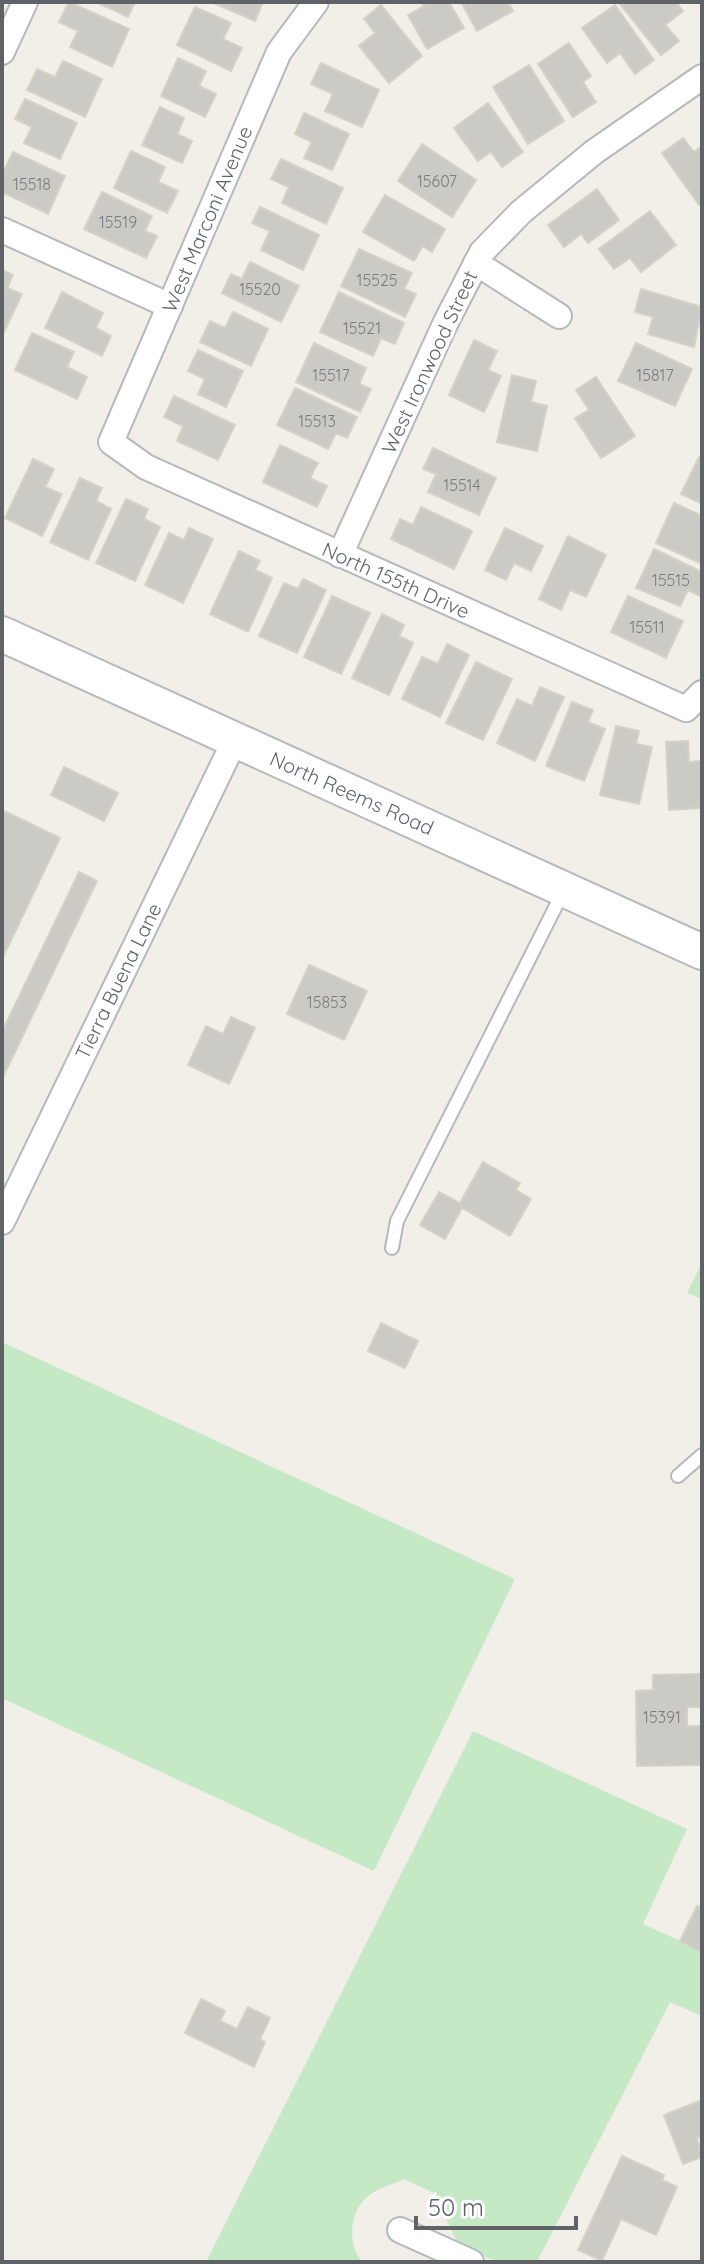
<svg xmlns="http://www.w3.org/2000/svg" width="704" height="2264" viewBox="0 0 704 2264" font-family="Quicksand,sans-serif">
<rect width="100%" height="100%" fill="#f1efe8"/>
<!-- green -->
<g fill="#c5e8c5">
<path d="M702,1263V1299L687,1293Z"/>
<path d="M2,1342L515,1579L374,1871L2,1698Z"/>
<path d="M473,1731L687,1829L643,1924L702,1951V2016L670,2002L537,2262H497L458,2244L434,2193L404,2179C393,2184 377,2189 368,2196C349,2212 347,2244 362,2262H206Z"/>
</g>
<!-- building -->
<g fill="#cccac5" stroke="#d6d1c6" stroke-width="2">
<path d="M69,2L129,29L112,67L70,47L78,31L59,22Z"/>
<path d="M96,2H135L128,17Z"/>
<path d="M211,2H263L255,21Z"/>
<path d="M421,2H449L464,28L427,49L408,15L424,6Z"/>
<path d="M461,2H508L513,11L477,31Z"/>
<path d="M622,2H676L683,11L665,25L679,41L661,55L620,4Z"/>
<path d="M381,5L422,56L389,83L359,46L375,33L364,19Z"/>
<path d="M615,5L654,60L635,74L620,53L607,63L582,28Z"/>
<path d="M195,7L231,23L223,39L242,48L231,71L177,45Z"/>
<path d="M569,43L591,76L583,82L596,102L573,117L538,64Z"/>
<path d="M178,58L206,71L199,86L216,94L205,117L161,96Z"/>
<path d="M63,61L102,79L85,117L27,90L37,69L55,77Z"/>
<path d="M321,63L379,90L362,127L325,111L333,94L311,84Z"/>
<path d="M529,65L564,121L528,144L493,87Z"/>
<path d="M25,99L77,123L60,159L24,143L32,127L15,119Z"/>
<path d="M488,103L523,152L502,167L491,152L478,161L454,128Z"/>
<path d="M160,107L184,118L177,134L192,141L182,163L142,145Z"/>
<path d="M304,113L349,134L332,170L304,158L312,142L295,134Z"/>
<path d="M683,138L694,152L702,146V203L699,205L662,153Z"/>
<path d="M422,144L476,180L452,217L398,181Z"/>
<path d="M131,151L165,167L158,182L178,191L167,213L114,188Z"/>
<path d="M13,152L65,176L48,214L2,192V168L5,169Z"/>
<path d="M281,159L343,188L326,224L282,203L289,187L271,179Z"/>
<path d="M597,189L619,220L588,243L581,234L564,247L548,225Z"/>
<path d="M102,192L152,216L145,231L157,236L146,258L84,229Z"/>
<path d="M385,195L445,229L432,252L423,246L414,261L363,232Z"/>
<path d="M260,207L319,235L303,270L261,250L270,231L252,223Z"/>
<path d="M650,211L676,245L641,272L630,258L614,269L599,249Z"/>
<path d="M359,249L412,273L404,289L416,294L405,317L341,286Z"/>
<path d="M250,262L299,286L281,322L222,293L231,274L242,279Z"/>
<path d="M2,270L13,275L7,288L22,294L2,336Z"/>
<path d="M641,289L702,307L694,347L648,334L653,317L635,312Z"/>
<path d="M62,292L103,313L96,328L111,336L102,356L45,328Z"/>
<path d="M339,292L404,323L395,344L381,338L373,356L320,332Z"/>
<path d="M233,312L268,329L251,366L200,342L210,321L225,328Z"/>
<path d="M32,333L74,352L67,367L87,377L77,399L15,370Z"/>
<path d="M474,340L497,351L488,370L501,376L484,412L449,395Z"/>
<path d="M314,343L366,368L359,384L371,389L360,412L296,382Z"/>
<path d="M636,343L692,369L675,406L618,381Z"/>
<path d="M198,350L243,371L226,407L198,394L205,379L188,371Z"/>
<path d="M512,375L536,381L531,402L547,406L537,451L497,442Z"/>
<path d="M596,377L635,436L601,458L575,418L589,410L576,390Z"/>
<path d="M295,388L357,417L347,438L336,433L328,449L277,425Z"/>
<path d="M174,396L235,425L218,460L177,441L183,426L164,417Z"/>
<path d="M280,445L318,463L310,478L327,486L317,507L263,482Z"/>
<path d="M433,448L496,478L479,515L428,492L436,474L423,469Z"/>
<path d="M699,457L702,459V504L681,494Z"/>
<path d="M33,459L54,469L45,487L62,494L42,536L5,518Z"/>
<path d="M80,478L102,488L96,501L111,509L88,560L50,542Z"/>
<path d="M126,499L148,509L144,519L160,527L135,581L96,563Z"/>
<path d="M674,503L702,516V564L656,543Z"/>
<path d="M421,507L472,531L454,569L391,539L400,519L413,525Z"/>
<path d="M189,528L213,539L183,603L145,585L169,533L184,540Z"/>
<path d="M505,528L543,546L531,571L514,563L506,580L485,570Z"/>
<path d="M568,536L606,555L586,597L570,590L561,610L539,599Z"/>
<path d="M654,549L702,572V597L688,590L680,606L636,588Z"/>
<path d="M239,551L260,561L255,570L272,578L248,632L210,614Z"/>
<path d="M303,579L326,590L297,653L259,636L284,583L298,589Z"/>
<path d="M332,596L370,613L341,674L304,657Z"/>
<path d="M628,596L683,621L666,658L611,632Z"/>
<path d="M382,614L404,625L399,636L413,643L389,695L352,678Z"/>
<path d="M447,644L469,655L440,717L402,699L422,657L438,664Z"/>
<path d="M476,662L512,679L483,740L446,723Z"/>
<path d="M540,687L564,697L535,761L497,743L517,699L532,706Z"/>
<path d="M572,702L593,710L588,722L605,729L584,781L546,766Z"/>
<path d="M616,726L639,731L636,744L652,747L639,804L600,795Z"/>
<path d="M688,741L689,762L702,761V808L669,810L666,742Z"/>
<path d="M64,767L118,793L104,821L51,795Z"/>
<path d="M2,810L60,838L2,959Z"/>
<path d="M79,872L97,881L2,1079V1032Z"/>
<path d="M309,965L367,991L344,1040L287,1014Z"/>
<path d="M231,1017L255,1028L229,1084L188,1065L206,1026L223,1034Z"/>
<path d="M483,1162L520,1183L516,1190L531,1199L510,1236L462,1208L445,1239L420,1225L439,1192L460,1203Z"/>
<path d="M381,1323L418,1341L405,1368L368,1351Z"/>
<path d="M700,1674V1707H687V1726H702V1765L637,1766L636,1691L653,1690V1675Z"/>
<path d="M697,1906L702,1908V1952L680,1941Z"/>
<path d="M201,1999L225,2011L220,2021L237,2029L248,2007L270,2018L260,2039L265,2042L254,2067L185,2033Z"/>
<path d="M702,2100V2137L697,2138L702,2157L683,2164L664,2115Z"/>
<path d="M622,2156L664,2175L662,2180L677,2187L656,2235L621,2219L602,2261L578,2250Z"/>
</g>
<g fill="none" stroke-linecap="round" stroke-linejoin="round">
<!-- lane casing -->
<g stroke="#b5b8bc" stroke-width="16">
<g id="lane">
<path d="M392,1248L397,1221L563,892"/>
<path d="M678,1476L702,1455"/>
</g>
</g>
<!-- street casing -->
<g stroke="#b5b8bc" stroke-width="28">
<g id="street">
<path d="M316,2L279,52L111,442L146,467L686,709L702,693"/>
<path d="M2,52L25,2"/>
<path d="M2,230L170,306"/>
<path d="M476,263L559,316"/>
<path d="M340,555L445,324L482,252L521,212L594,152L702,77"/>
<path d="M2,1222L235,740"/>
<path d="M400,2230L471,2262"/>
</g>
</g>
<!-- secondary casing -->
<g stroke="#b6babf" stroke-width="38">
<path id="secondary" d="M2,634L702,952"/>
</g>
<!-- lane -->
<use href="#lane" stroke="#fff" stroke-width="12"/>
<!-- street -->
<use href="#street" stroke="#fff" stroke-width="24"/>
<!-- secondary -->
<use href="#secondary" stroke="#fff" stroke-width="34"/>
</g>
<g text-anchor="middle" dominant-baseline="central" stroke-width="7" stroke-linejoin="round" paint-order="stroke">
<!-- number labels -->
<g font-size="16" fill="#7a7d7f">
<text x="437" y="181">15607</text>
<text x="32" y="184">15518</text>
<text x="118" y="222">15519</text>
<text x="377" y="280">15525</text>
<text x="260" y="289">15520</text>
<text x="362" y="328">15521</text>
<text x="331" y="375">15517</text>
<text x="655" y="375">15817</text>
<text x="317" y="421">15513</text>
<text x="462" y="485">15514</text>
<text x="671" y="580">15515</text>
<text x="647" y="627">15511</text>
<text x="327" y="1002">15853</text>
<text x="662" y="1717">15391</text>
</g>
<!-- street labels -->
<g font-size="20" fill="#5f6368" stroke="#fff">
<text transform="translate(207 219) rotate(-67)">West Marconi Avenue</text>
<text transform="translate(429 362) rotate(-65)">West Ironwood Street</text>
<text transform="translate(396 580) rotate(24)">North 155th Drive</text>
<text transform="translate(352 793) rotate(24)">North Reems Road</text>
<text transform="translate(118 981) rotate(-64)">Tierra Buena Lane</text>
</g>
</g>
<!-- border -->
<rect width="704" height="2264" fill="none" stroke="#5f6368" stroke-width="8"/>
<!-- scale -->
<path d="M416 2216v12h160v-12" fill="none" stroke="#5f6368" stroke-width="4"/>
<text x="428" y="2216" font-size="24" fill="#5f6368" stroke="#ffffff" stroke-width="6" paint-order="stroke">50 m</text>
</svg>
